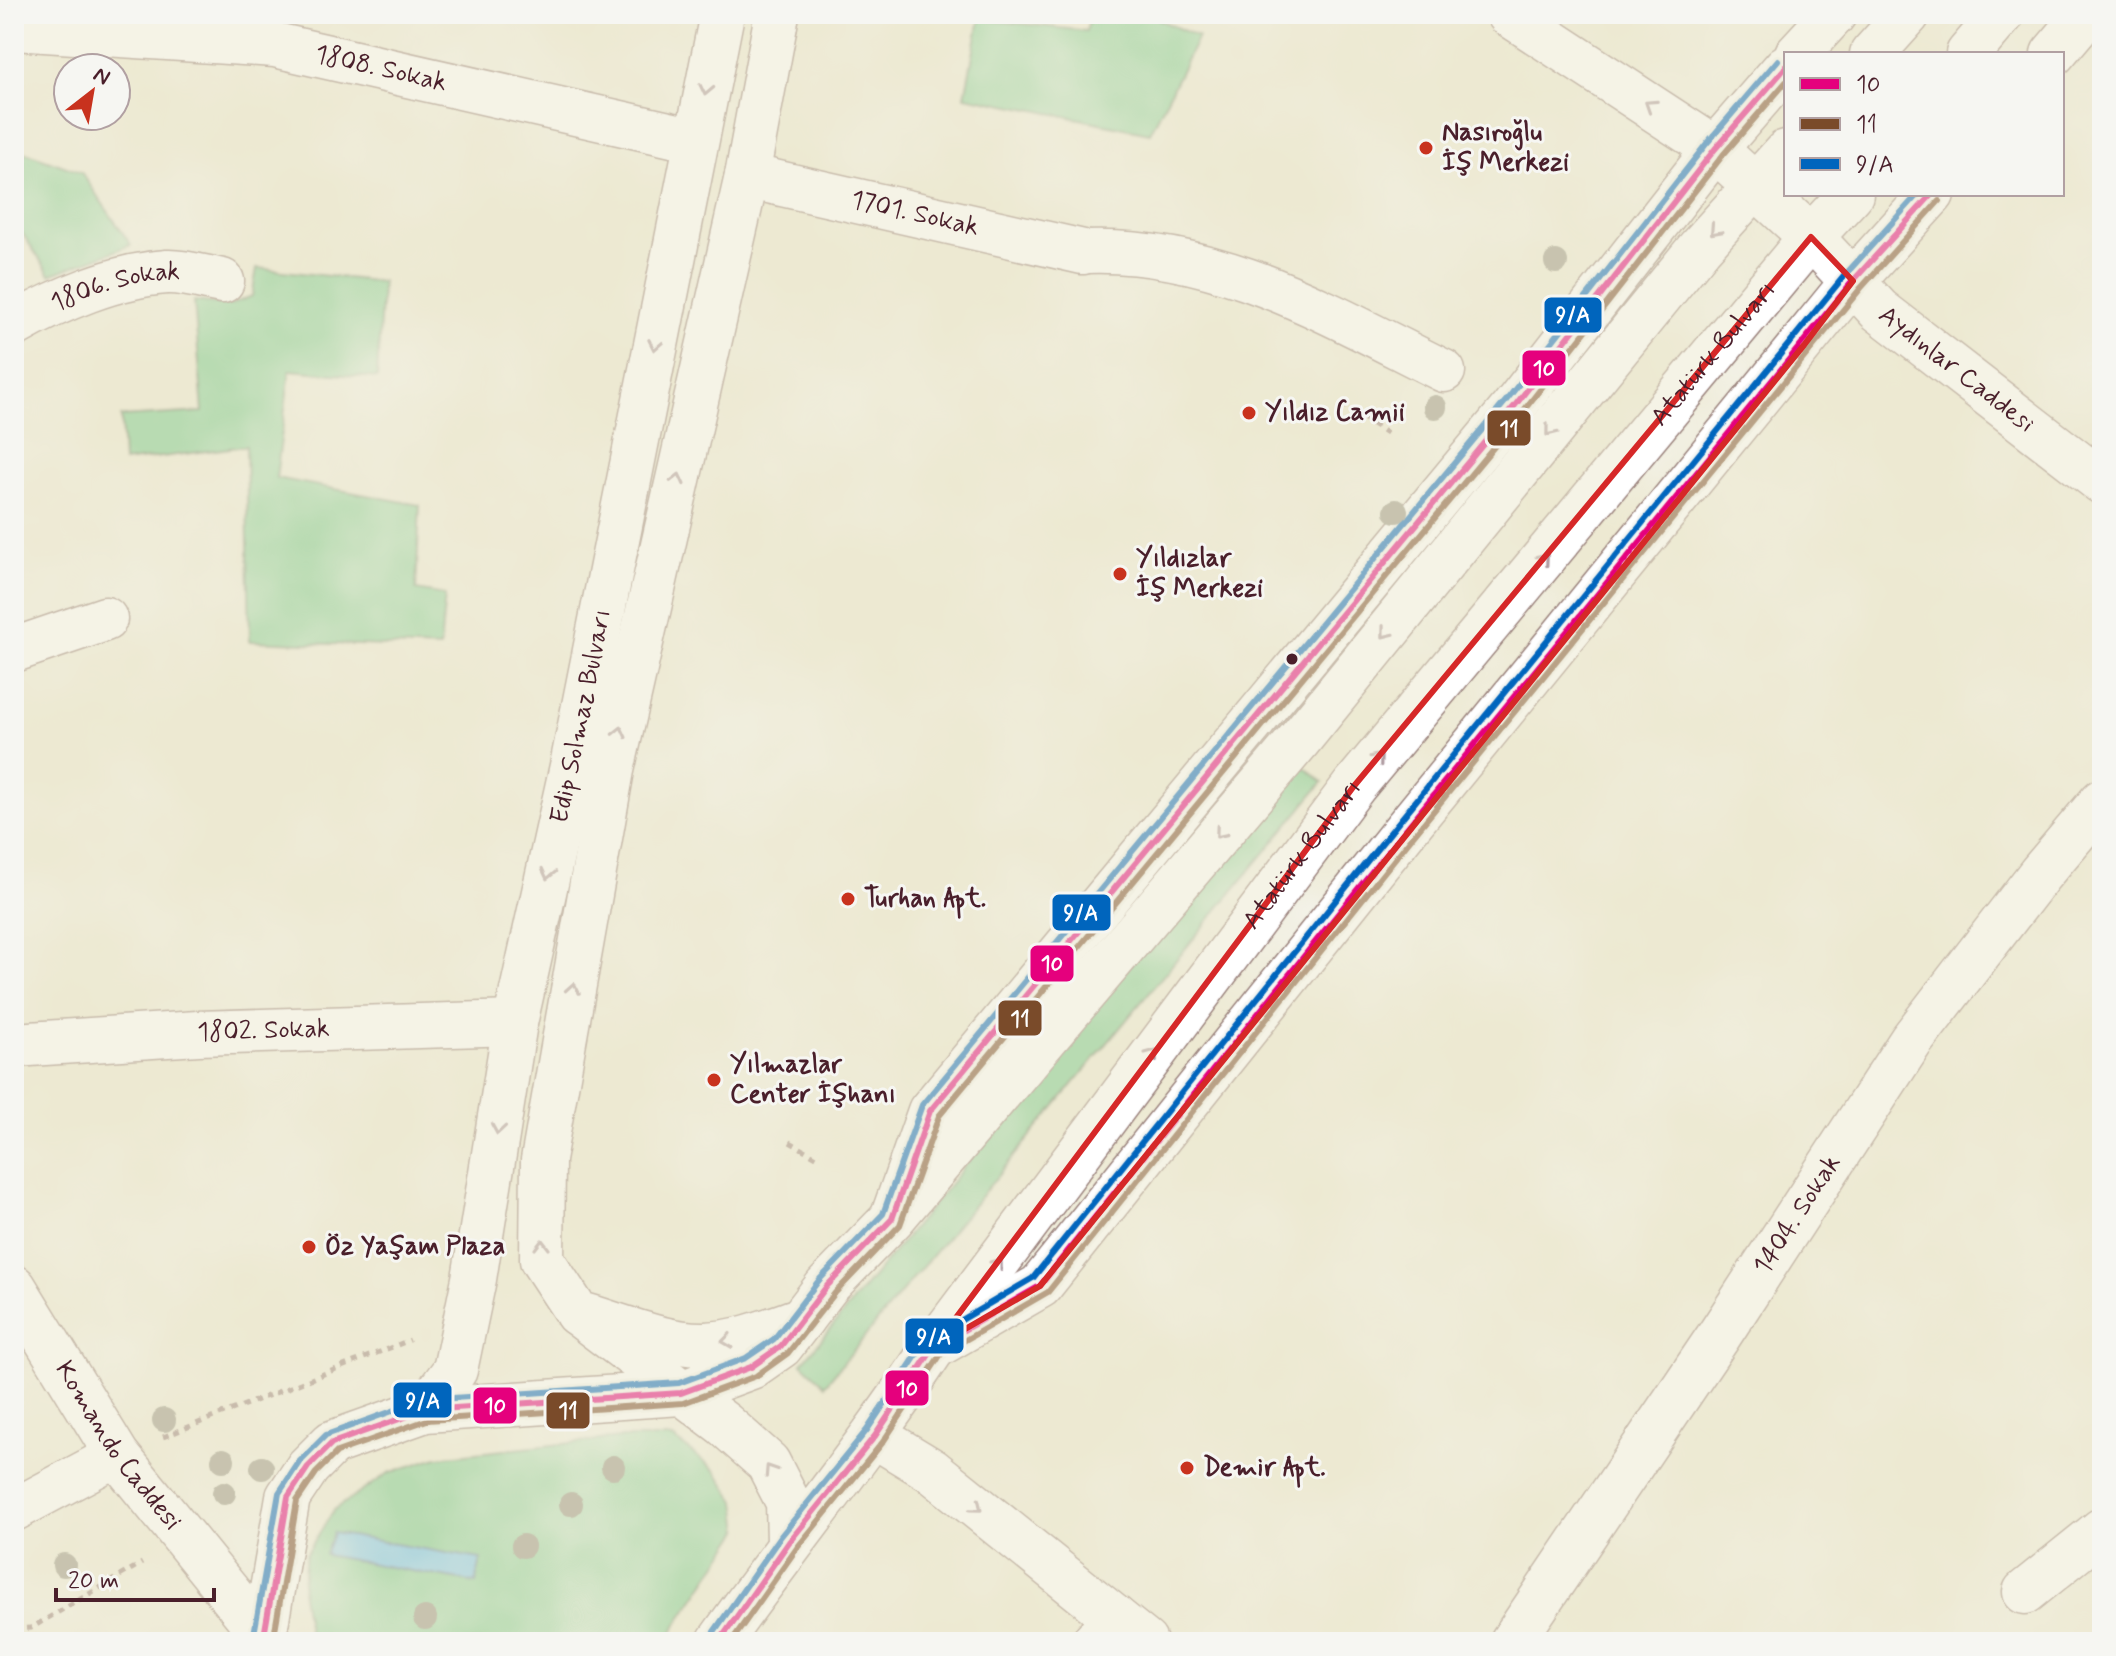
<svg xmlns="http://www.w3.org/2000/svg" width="2116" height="1656" viewBox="0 0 2116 1656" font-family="Mynerve,sans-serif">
<rect width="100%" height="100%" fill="#f6f6f2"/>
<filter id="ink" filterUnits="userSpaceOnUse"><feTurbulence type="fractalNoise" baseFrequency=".0125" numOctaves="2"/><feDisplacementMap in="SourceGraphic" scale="16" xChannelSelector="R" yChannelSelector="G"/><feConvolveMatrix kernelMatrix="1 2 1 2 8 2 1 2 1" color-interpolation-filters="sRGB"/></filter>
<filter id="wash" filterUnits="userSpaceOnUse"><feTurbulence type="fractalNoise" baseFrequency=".006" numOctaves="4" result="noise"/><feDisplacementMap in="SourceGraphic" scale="32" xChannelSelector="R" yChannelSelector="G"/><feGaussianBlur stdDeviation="1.8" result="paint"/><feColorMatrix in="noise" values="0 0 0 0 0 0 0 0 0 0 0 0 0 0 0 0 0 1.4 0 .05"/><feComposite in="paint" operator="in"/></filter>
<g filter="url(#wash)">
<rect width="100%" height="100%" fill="#ede9d2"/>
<!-- green -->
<g fill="#79ca8c" stroke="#62745c" stroke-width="2">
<path d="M1091,14H1147L1198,37L1150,133L965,96L980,19L1086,31Z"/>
<path d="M14,152L28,153L81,172L131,245L50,275L14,221Z"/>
<path d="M257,268L382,282L377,378L290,370L276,478L420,505L416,590L445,595L440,648L250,641L246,446L123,462L121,417L203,412L194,301L230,305L252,296Z"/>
<path d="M1298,762L1323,782L825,1385L802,1363Z"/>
<path d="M619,1438H673L716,1471L736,1501L740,1530L665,1642H310L302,1595L306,1554L334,1510L389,1473L437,1457Z"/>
</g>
<!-- water -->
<path fill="#70c2ec" stroke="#5d708c" stroke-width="2" d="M333,1533L481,1559L476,1583L325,1555Z"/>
</g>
<g filter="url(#ink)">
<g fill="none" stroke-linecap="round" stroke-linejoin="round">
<!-- pedestrian casing -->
<g stroke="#9c847e" stroke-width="45">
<g id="pedestrian">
<path d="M1083,252C1216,246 1329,314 1444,371"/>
<path d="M14,1510L117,1455"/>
</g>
</g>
<!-- minor casing -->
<g stroke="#9c847e" stroke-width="47">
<g id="minor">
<path id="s1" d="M14,28L275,45L695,140"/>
<path id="s2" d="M747,176L1083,252"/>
<path id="s3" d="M14,325C58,300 116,275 167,272C184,271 205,278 222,281"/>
<path d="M14,650L105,619"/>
<path id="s4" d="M14,1045L198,1033L515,1023"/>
<path d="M2025,1592L2102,1530"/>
<path d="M1094,1642L1114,1617"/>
<path id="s5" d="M1512,1642L1718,1337L1911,1041L2040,874L2102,801"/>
</g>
</g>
<!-- tertiary casing -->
<g stroke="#9c847e" stroke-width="47">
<g id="tertiary">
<path id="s6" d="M1509,14L1715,149L1811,237L1879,310L2102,482"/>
<path d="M1797,54L1834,14"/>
<path d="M2053,54L2087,14"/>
<path d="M893,1216L930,1111L1513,408L1715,149L1786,67"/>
<path d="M934,1347L1040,1286L1405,830L1853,281L1932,194"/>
<path d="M875,1436L931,1470L1145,1642"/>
</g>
</g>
<!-- secondary casing -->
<g stroke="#9c847e" stroke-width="47">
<g id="secondary">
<path d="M777,14L747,176L612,770L543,1160L542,1260L577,1313C617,1324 663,1345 705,1344C739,1343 770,1330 802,1319"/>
<path id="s7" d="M14,1287L117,1455L263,1635"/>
<path id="s8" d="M425,1410L455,1370L474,1279L515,1023L572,766L722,14"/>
</g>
</g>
<!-- primary casing -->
<g stroke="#9c847e" stroke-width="47">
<g id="primary">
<path d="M1872,54L1908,14"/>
<path d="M1968,54L2002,14"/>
<path d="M577,1313L724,1424L768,1463L788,1502L789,1542"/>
<path d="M263,1642L288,1497L308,1467L332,1443L425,1410L681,1393L751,1367L781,1346L827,1286L892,1219L1299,740L1700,247L1786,152"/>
<path id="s9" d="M719,1642C789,1543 867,1449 934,1347L1354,786L1811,237L1851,194"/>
</g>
</g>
<!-- path -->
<g stroke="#9c847e" stroke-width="5" stroke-dasharray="6 6" stroke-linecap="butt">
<path d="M1342,404L1391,436"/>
<path d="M790,1142L820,1159"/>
<path d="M163,1437L410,1340"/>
<path d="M14,1629L31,1628L142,1563"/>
</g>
<!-- pedestrian -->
<use href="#pedestrian" stroke="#fff" stroke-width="42"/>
<!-- minor -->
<use href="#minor" stroke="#fff" stroke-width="44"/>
<!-- tertiary -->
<use href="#tertiary" stroke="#fff" stroke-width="44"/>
<!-- secondary -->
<use href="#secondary" stroke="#fff" stroke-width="44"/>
<!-- primary -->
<use href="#primary" stroke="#fff" stroke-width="44"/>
<!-- bus-1 casing -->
<g stroke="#f6f6f2" stroke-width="12">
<g id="bus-1">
<path d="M263,1642L288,1497L308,1467L332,1443L425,1410L681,1393L751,1367L781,1346L827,1286L892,1219L930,1111L1513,408L1715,149L1786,67"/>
<path d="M719,1642L789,1542L875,1436L934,1347L1040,1286L1405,830L1853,281L1932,194"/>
</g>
</g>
<!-- bus-2 casing -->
<g stroke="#f6f6f2" stroke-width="12">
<g id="bus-2">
<path d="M273,1642L297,1501L316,1473L337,1452L427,1420L683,1403L756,1376L788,1353L835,1293L900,1225L939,1116L1521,414L1723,155L1786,82"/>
<path d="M731,1642L797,1548L883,1442L941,1354L1048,1292L1413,836L1861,288L1939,201"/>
</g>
</g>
<!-- bus-3 casing -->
<g stroke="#f6f6f2" stroke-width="12">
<g id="bus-3">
<path d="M711,1636L781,1536L867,1430L926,1341L1033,1278L1397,824L1845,275L1918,194"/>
<path d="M253,1640L279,1493L300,1461L326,1435L423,1400L679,1383L746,1358L774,1339L820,1279L883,1214L922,1105L1505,402L1707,143L1778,60"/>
</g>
</g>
<!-- bus-1 -->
<use href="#bus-1" stroke="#e5007d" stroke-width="6"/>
<!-- bus-2 -->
<use href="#bus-2" stroke="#7a4b2a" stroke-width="6"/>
<!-- bus-3 -->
<use href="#bus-3" stroke="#0065bd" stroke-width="6"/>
</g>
<!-- trees -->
<g fill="#9b9686">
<circle cx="1556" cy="262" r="12"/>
<circle cx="1435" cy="407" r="12"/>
<circle cx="1396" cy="511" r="12"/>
<circle cx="164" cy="1420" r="12"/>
<circle cx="223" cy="1460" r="12"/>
<circle cx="613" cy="1467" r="12"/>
<circle cx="262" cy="1468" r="12"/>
<circle cx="224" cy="1493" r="12"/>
<circle cx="571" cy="1504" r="12"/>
<circle cx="523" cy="1546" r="12"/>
<circle cx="64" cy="1565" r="12"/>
<circle cx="425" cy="1618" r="12"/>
</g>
<!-- one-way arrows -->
<defs><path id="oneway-chevron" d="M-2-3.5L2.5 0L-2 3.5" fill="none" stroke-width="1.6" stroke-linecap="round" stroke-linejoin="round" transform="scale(2)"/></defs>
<g stroke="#ae9aa0">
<use href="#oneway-chevron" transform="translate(706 90) rotate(102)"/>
<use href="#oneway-chevron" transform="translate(1650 105) rotate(-147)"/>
<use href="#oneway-chevron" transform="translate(1715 230) rotate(132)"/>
<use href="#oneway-chevron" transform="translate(655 345) rotate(101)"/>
<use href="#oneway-chevron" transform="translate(1550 431) rotate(129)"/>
<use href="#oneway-chevron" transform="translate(678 479) rotate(-77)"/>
<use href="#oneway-chevron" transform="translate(1544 558) rotate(-50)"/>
<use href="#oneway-chevron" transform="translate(1386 633) rotate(129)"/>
<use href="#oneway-chevron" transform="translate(620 732) rotate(-77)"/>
<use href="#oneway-chevron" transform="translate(1378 758) rotate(-50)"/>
<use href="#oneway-chevron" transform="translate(1220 833) rotate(130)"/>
<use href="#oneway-chevron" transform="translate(548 874) rotate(103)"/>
<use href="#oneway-chevron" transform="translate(573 988) rotate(-80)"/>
<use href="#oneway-chevron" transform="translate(1153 1054) rotate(-53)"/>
<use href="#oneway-chevron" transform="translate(498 1129) rotate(99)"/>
<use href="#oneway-chevron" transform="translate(542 1245) rotate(-90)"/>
<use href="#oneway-chevron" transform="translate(998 1263) rotate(-53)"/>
<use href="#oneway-chevron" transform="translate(727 1341) rotate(172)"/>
<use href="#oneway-chevron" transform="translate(770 1470) rotate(-123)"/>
<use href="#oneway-chevron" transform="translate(977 1507) rotate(39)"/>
</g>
</g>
<!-- marked area -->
<path d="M0 0H2116V1656H0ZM1811,237L1853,281L1804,345L1040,1286L934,1347L1354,786Z" fill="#ede9d2" fill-opacity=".55" fill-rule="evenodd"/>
<path fill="none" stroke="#d62828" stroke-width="6" stroke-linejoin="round" d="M1811,237L1853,281L1804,345L1040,1286L934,1347L1354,786Z"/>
<!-- markers -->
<g fill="#c8321e" stroke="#f6f6f2" stroke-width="3">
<circle cx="1426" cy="148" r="8"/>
<circle cx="1249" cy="413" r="8"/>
<circle cx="1120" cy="574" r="8"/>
<circle cx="848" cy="899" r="8"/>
<circle cx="714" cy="1080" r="8"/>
<circle cx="309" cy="1247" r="8"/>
<circle cx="1187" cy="1468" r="8"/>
</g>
<circle fill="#4a1f2b" stroke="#f6f6f2" stroke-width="3" cx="1292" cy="659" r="7"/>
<g text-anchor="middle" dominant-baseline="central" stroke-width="6" stroke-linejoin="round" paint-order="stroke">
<!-- street labels -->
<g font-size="26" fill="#4a1f2b" stroke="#f6f6f2">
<text stroke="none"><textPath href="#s1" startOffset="370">1808. Sokak</textPath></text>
<text stroke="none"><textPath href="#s2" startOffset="172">1701. Sokak</textPath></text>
<text stroke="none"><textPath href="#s3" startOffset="110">1806. Sokak</textPath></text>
<text stroke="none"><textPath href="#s9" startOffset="1628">Atatürk Bulvarı</textPath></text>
<text stroke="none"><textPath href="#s6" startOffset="574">Aydınlar Caddesi</textPath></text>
<text stroke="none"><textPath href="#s8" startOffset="716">Edip Solmaz Bulvarı</textPath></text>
<text stroke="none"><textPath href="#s9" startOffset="980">Atatürk Bulvarı</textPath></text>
<text stroke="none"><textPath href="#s4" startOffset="250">1802. Sokak</textPath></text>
<text stroke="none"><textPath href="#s5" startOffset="514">1404. Sokak</textPath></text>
<text stroke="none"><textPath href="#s7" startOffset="190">Komando Caddesi</textPath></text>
</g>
<!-- poi labels -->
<g font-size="26" font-weight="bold" fill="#4a1f2b" stroke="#f6f6f2" text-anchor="start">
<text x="1442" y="133">Nasıroğlu<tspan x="1442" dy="30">İş Merkezi</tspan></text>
<text x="1265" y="413">Yıldız Camii</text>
<text x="1136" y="559">Yıldızlar<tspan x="1136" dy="30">İş Merkezi</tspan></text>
<text x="864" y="899">Turhan Apt.</text>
<text x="730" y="1065">Yılmazlar<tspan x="730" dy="30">Center İşhanı</tspan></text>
<text x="325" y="1247">Öz Yaşam Plaza</text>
<text x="1203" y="1468">Demir Apt.</text>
</g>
</g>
<g stroke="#f6f6f2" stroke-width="3">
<rect x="1543" y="296" width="60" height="38" rx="8" fill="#0065bd"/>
<rect x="1521" y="349" width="46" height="38" rx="8" fill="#e5007d"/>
<rect x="1486" y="409" width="46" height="38" rx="8" fill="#7a4b2a"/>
<rect x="1051" y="893" width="61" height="39" rx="8" fill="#0065bd"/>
<rect x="1029" y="944" width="46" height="39" rx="8" fill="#e5007d"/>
<rect x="997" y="999" width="46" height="38" rx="8" fill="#7a4b2a"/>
<rect x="904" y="1317" width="61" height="38" rx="8" fill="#0065bd"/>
<rect x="884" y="1369" width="46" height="38" rx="8" fill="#e5007d"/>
<rect x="392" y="1381" width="61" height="38" rx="8" fill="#0065bd"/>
<rect x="472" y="1386" width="46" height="39" rx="8" fill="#e5007d"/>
<rect x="545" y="1391" width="46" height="39" rx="8" fill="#7a4b2a"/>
</g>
<g font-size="22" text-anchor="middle" font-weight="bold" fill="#fff">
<text x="1573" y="322">9/A</text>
<text x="1544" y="376">10</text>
<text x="1509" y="436">11</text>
<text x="1081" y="920">9/A</text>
<text x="1052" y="971">10</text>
<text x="1020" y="1026">11</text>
<text x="934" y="1344">9/A</text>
<text x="907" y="1396">10</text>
<text x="423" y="1408">9/A</text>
<text x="495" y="1413">10</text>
<text x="568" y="1418">11</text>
</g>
<!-- margin -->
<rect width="2116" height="1656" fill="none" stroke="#f6f6f2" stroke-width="48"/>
<!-- legend -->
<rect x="1784" y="52" width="280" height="144" fill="#f6f6f2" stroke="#b1a0a2" stroke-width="2"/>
<rect x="1800" y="78" width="40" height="12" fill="#e5007d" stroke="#b1a0a2" stroke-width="2"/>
<text x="1856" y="92" font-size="24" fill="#4a1f2b">10</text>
<rect x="1800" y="118" width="40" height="12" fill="#7a4b2a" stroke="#b1a0a2" stroke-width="2"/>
<text x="1856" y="132" font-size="24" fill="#4a1f2b">11</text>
<rect x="1800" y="158" width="40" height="12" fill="#0065bd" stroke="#b1a0a2" stroke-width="2"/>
<text x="1856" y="172" font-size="24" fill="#4a1f2b">9/A</text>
<!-- north arrow -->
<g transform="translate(92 92) rotate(31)"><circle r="38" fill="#f6f6f2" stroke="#b1a0a2" stroke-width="2"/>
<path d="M0-6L14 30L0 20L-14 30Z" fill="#c8321e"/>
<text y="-12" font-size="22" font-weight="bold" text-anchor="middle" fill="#4a1f2b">N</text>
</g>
<!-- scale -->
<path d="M56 1588v12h158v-12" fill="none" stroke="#4a1f2b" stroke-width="4"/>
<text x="68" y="1588" font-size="24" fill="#4a1f2b" stroke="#f6f6f2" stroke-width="6" paint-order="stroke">20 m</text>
</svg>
